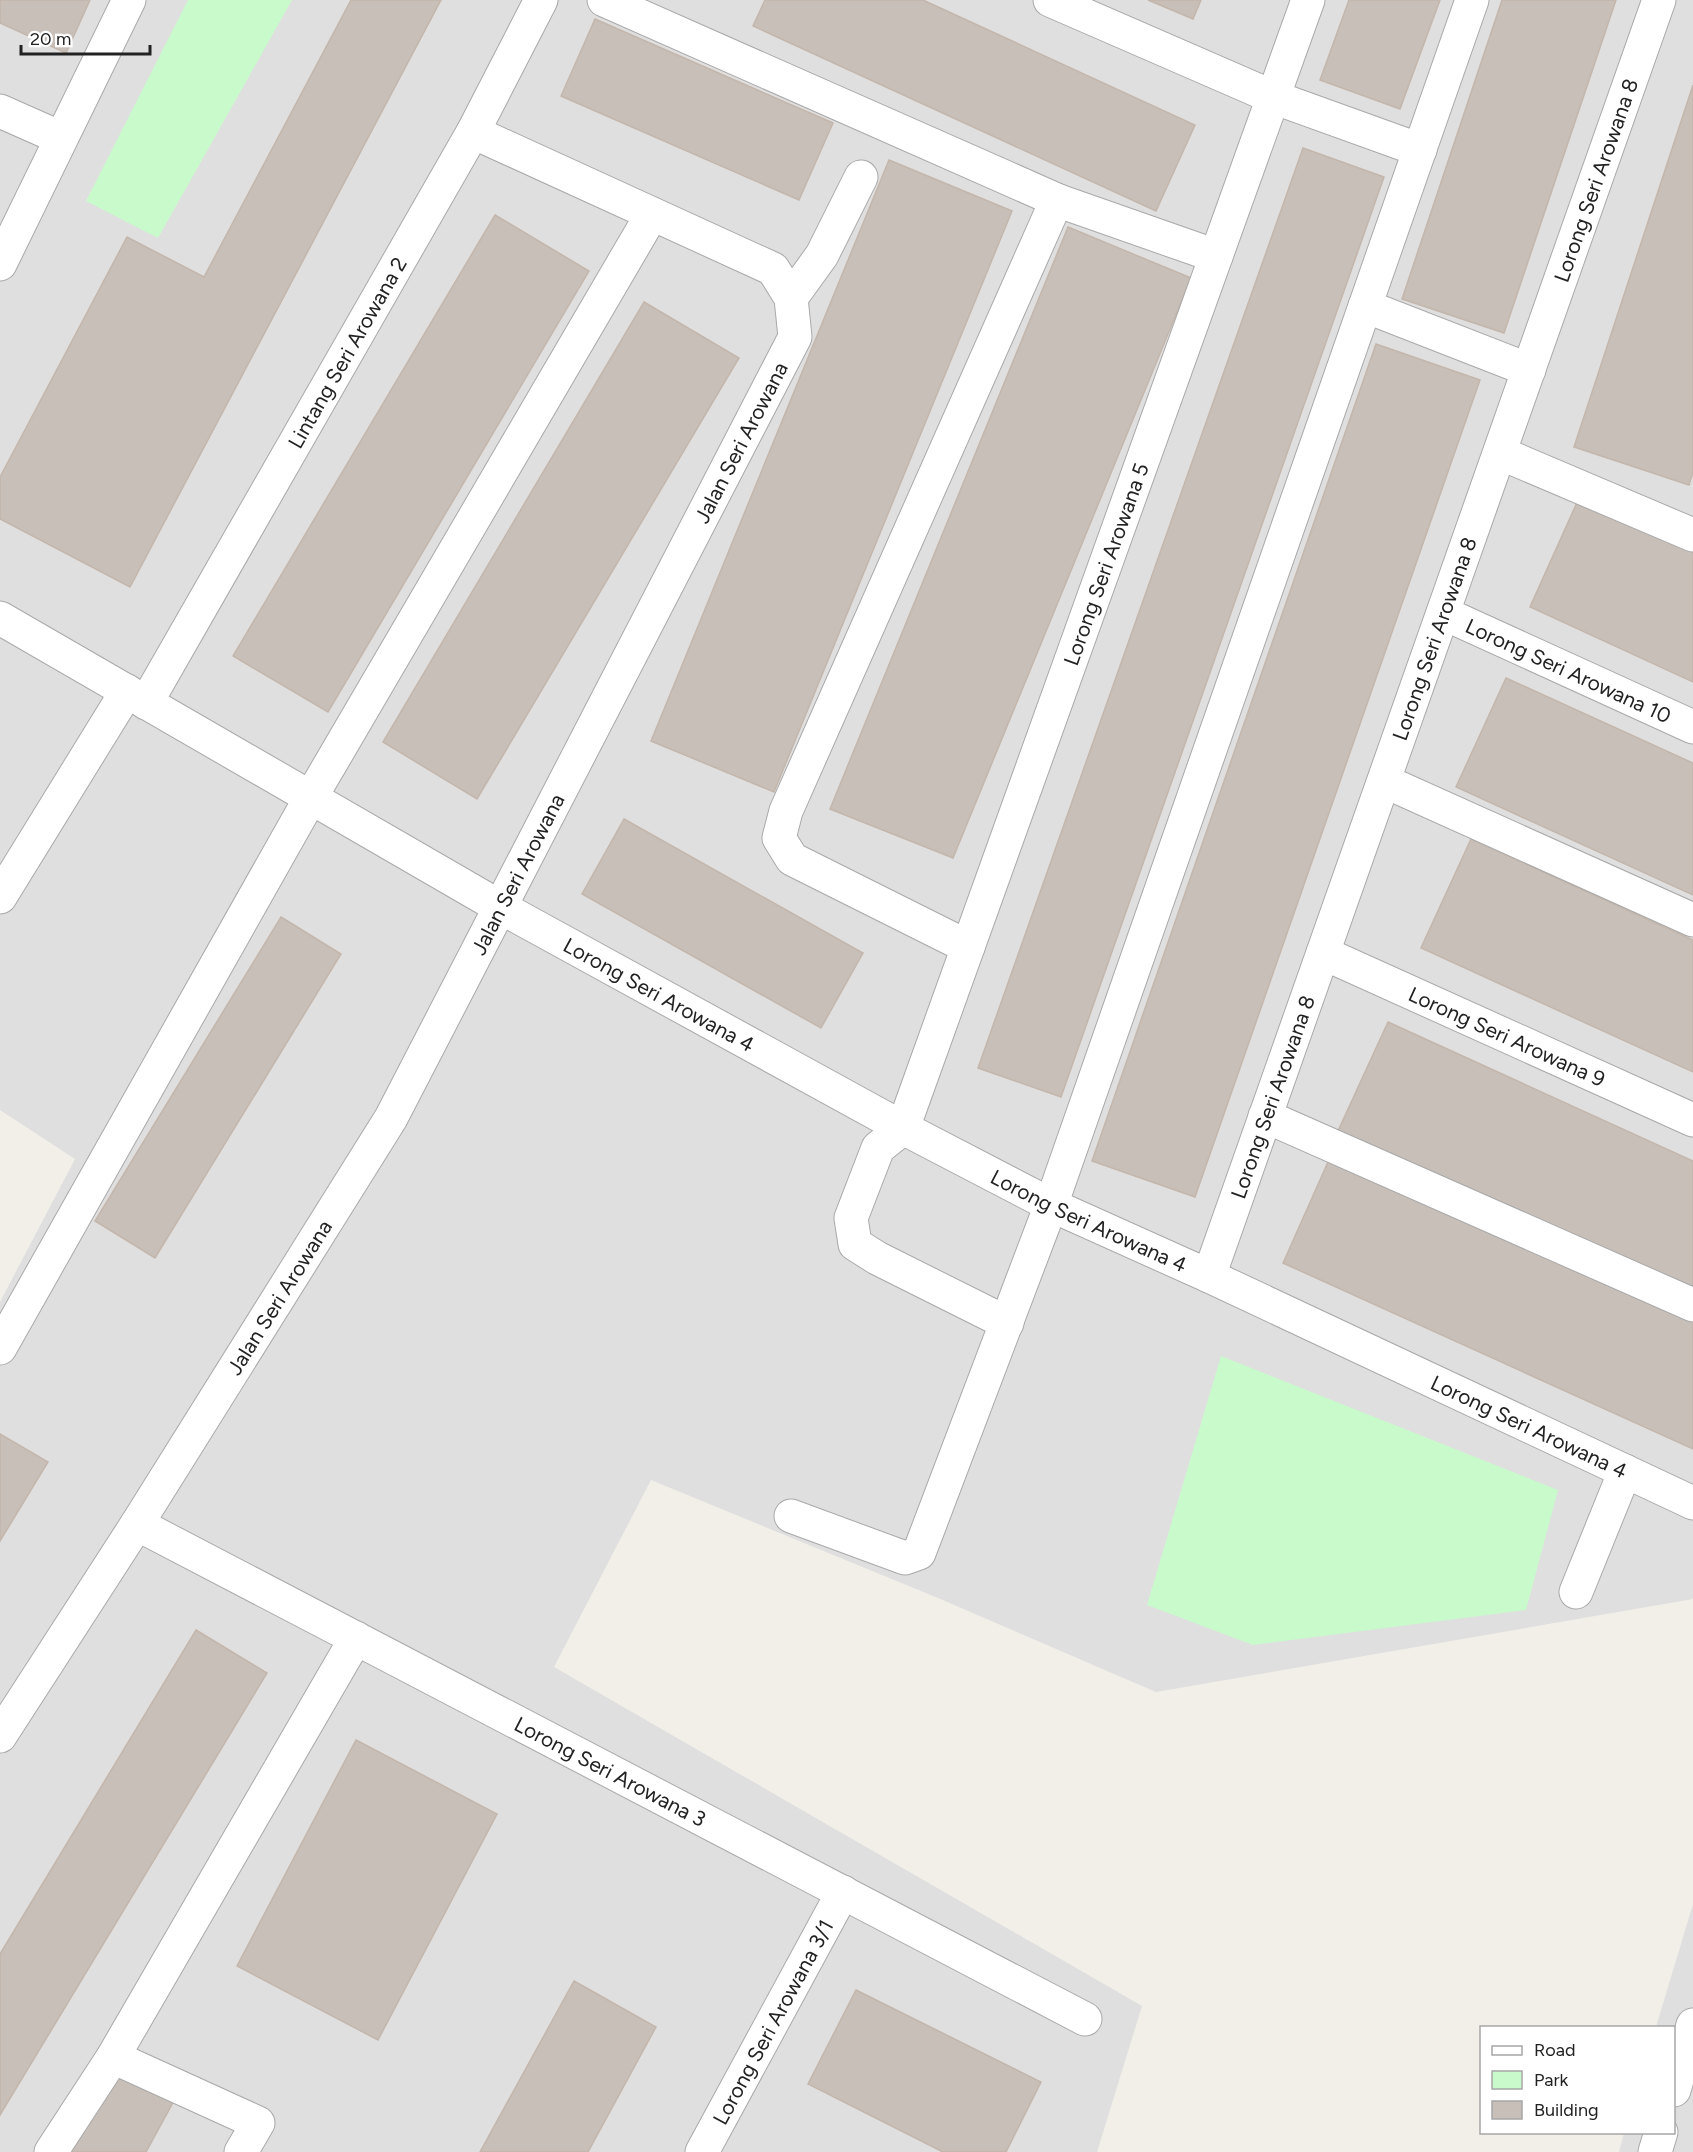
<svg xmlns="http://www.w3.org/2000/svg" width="1693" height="2152" viewBox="0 0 1693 2152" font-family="Figtree,sans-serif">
<rect width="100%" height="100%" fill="#f2efe9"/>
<!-- residential -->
<g fill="#e0dfdf">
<path d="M0,0H1693V1599L1156,1692L938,1598L651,1480L554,1667L1142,2006L1097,2152H0V1302L75,1159L0,1110Z"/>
<path d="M1693,1904V2152H1619L1624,2133L1674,2132V2028L1656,2027Z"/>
</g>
<!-- park -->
<g fill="#c8facc">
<path d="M188,0H292L158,238L86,201Z"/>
<path d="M1221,1356L1558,1490L1526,1610L1253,1645L1147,1605Z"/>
</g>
<!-- building -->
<g fill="#c7bfb8" stroke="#c4b6ab" stroke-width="1.5">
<path d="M0,0H90L66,53L0,23Z"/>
<path d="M351,0H441L130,587L0,519V477L127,237L204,277Z"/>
<path d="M765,0H923L1195,125L1156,211L753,26Z"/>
<path d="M1148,0H1201L1193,19Z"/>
<path d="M1349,0H1440L1400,109L1320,80Z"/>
<path d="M1502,0H1616L1504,333L1402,299Z"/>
<path d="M595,19L833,123L799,200L561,96Z"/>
<path d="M1693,85V472L1689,485L1574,447Z"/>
<path d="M1303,148L1384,177L1061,1097L978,1068Z"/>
<path d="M889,160L1012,211L774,792L651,741Z"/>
<path d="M495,215L589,271L328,712L233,656Z"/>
<path d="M1068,227L1191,278L953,858L830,809Z"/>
<path d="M644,302L739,358L477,799L383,742Z"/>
<path d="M1376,344L1480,380L1195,1197L1092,1161Z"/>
<path d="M1579,498L1693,550V682L1530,607Z"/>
<path d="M1506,678L1693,763V895L1456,787Z"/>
<path d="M624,819L863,953L821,1028L582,894Z"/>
<path d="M1471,839L1693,940V1072L1421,948Z"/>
<path d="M281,917L341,954L155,1258L95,1221Z"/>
<path d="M1388,1022L1693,1161V1293L1338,1131Z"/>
<path d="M1332,1153L1693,1317V1449L1283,1263Z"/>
<path d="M0,1434L48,1462L0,1541Z"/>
<path d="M196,1630L267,1673L0,2115V1954Z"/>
<path d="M356,1740L497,1814L378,2040L237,1966Z"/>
<path d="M574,1981L656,2027L588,2152H480Z"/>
<path d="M856,1990L1041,2082L1006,2152H943L808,2084Z"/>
<path d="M117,2065L176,2097L146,2152H69Z"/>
</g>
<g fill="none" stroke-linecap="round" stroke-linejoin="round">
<!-- minor casing -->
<g stroke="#a9a9a9" stroke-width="35">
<g id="minor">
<path d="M604,0L1059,201L1216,256"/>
<path d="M1050,0L1273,97L1420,150"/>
<path d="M0,111L61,138"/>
<path d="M0,264L129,0"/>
<path d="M791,298L822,255L861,177"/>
<path d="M1365,306L1529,370"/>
<path d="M1500,453L1693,535"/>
<path id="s1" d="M1443,613L1693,727"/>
<path id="s2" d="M0,618L500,907L903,1128L1051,1205L1209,1276L1693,1503"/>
<path id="s3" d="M146,703L473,132L541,0"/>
<path d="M1384,781L1693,920"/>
<path d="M0,897L127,691"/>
<path d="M968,947L792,859L779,838L786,811L1051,213L1059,201"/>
<path id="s4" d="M1323,953L1693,1120"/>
<path d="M1265,1116L1693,1305"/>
<path id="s5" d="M1209,1276L1659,0"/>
<path id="s6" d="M1007,1323L877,1258L855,1244L851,1218L878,1148L903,1128L1308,0"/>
<path d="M0,1348L311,797L652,214"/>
<path d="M791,1516L905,1558L919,1553L1051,1205L1472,0"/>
<path id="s7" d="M137,1524L1085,2019"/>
<path d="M1576,1592L1625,1471"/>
<path id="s8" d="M0,1736L137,1524L391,1118L795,337L791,298L773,269L473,132"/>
<path d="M113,2057L258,2123L241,2152"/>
<path d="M1674,2090L1693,2025"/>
<path d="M51,2152L113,2057L356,1638"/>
<path id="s9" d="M702,2152L843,1892"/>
<path d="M1655,2152L1661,2132"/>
</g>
</g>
<!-- minor -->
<use href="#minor" stroke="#fff" stroke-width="33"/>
</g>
<g text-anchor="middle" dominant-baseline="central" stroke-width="5" stroke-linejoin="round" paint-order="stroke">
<!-- street labels -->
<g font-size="21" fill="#222" stroke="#fff">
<text stroke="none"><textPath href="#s5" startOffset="1162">Lorong Seri Arowana 8</textPath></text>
<text stroke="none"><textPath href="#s3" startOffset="404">Lintang Seri Arowana 2</textPath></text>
<text stroke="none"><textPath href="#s8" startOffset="1492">Jalan Seri Arowana</textPath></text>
<text stroke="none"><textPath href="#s6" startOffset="904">Lorong Seri Arowana 5</textPath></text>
<text stroke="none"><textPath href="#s5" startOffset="676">Lorong Seri Arowana 8</textPath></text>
<text stroke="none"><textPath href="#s1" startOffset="138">Lorong Seri Arowana 10</textPath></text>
<text stroke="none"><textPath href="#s8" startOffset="1006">Jalan Seri Arowana</textPath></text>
<text stroke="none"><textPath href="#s2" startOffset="759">Lorong Seri Arowana 4</textPath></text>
<text stroke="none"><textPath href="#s4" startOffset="202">Lorong Seri Arowana 9</textPath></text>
<text stroke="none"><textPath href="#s5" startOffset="190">Lorong Seri Arowana 8</textPath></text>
<text stroke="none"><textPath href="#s2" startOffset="1245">Lorong Seri Arowana 4</textPath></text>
<text stroke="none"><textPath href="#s8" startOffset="520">Jalan Seri Arowana</textPath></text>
<text stroke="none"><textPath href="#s2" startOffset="1731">Lorong Seri Arowana 4</textPath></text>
<text stroke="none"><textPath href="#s7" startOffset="534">Lorong Seri Arowana 3</textPath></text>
<text stroke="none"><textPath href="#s9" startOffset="148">Lorong Seri Arowana 3/1</textPath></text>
</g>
</g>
<!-- legend -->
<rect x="1480" y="2026" width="195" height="108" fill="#ffffff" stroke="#a7a7a7" stroke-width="1.5"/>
<rect x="1492" y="2046" width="30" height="9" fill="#ffffff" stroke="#a7a7a7" stroke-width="1.5"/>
<text x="1534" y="2056" font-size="18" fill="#222222">Road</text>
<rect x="1492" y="2071" width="30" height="18" fill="#c8facc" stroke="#a7a7a7" stroke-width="1.5"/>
<text x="1534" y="2086" font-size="18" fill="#222222">Park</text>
<rect x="1492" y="2101" width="30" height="18" fill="#c7bfb8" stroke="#a7a7a7" stroke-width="1.5"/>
<text x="1534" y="2116" font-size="18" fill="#222222">Building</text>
<!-- scale -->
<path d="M21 45v9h129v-9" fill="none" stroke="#222222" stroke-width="3"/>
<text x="30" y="45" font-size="18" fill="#222222" stroke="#ffffff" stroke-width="4.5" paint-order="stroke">20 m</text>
</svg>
